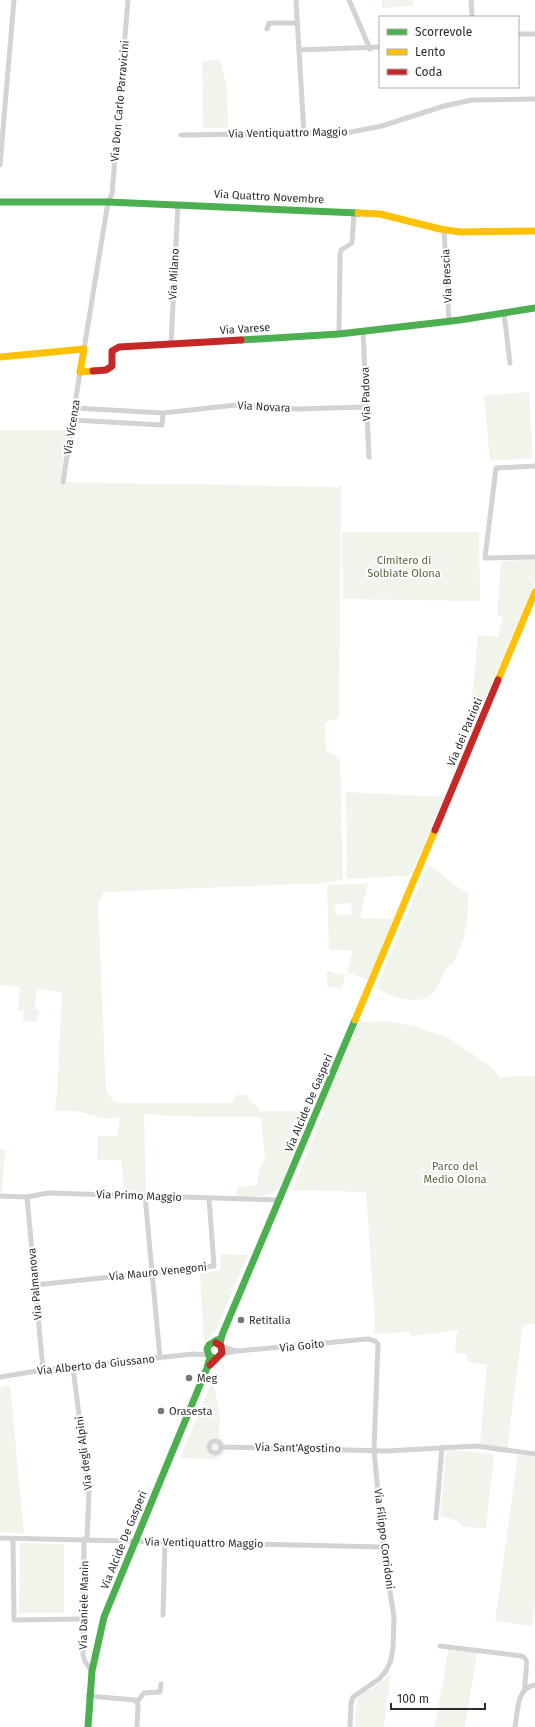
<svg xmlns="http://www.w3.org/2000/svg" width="535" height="1727" viewBox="0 0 535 1727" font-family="'Fira Sans',sans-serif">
<rect width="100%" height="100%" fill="#fff"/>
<!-- green -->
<g fill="#f1f4eb" fill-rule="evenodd">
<path d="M382,0H413V6L382,8Z"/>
<path d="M220,60L227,87L228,128H203L202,61Z"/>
<path d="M529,392L533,458L490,461L484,396Z"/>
<path d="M0,430H67L60,482L338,487L341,485L339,718L325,722L326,750L340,759L343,880L326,883L104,892L98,903L106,1091L113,1100L122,1104L126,1103H230L234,1100L237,1095H246L261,1111H311L281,1185C270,1200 253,1196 236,1196L237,1187L258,1185C257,1175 259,1167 265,1159L261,1117H198L144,1114L146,1192H125L121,1160H97L98,1136H117L120,1117L106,1119L76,1111H54L57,1095L62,992L37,989L35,1009L39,1010L37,1022L23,1021L24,1010H18L20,987L0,985Z"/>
<path d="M342,532H479L480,601L343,599Z"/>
<path d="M535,560V581L468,739L478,635L498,637L503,618L497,615L501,561Z"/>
<path d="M346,792L444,797L411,874L407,876L347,879Z"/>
<path d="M428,865L437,870L453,884L468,894C469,917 466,939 455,959C452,964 448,967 445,971C440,980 436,995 426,998C410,1004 391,996 376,988Z"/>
<path d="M368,883L360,918L393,919L368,980L347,972L353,951L329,949L327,885ZM351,903L352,914L336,915L335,904Z"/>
<path d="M327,971L345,975L342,989L327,986Z"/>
<path d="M387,1021L413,1026L447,1037L490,1066L499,1077L535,1076V1324L523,1325L507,1449L480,1444L487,1365L467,1361V1354L455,1353L457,1330L411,1336L410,1332L374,1334L375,1321L366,1192L292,1190L325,1110H320L359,1022Z"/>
<path d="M0,1149H5L2,1193H0Z"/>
<path d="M221,1254L248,1255L216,1330L204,1344L200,1273L220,1270Z"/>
<path d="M213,1379L220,1416L219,1437L224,1442L225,1453L219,1457V1459L180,1458Z"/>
<path d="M10,1385L24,1533L0,1532V1387Z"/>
<path d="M446,1450L494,1454L486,1528L463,1527L458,1521L440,1516Z"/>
<path d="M518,1455L535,1457V1603L532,1626L495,1621Z"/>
<path d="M20,1543L64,1544V1613H19Z"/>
<path d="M448,1650L477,1653L465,1727H435Z"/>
<path d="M391,1674L384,1727H355L357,1698L362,1693L373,1688Z"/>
</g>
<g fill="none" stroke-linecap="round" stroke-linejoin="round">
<!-- street -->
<g stroke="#d3d3d3" stroke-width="5">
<path d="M296,0L304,134"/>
<path d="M349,0L370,49"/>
<path d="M471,0L472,17"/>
<path d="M267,29L269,23H297"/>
<path d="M518,34H535"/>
<path d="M299,50L380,47"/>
<path d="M181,135L346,133L382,126L444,106L472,100L535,99"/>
<path d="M0,165L14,0"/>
<path d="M444,230L449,321"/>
<path d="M504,313L510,363"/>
<path d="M363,331L369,457"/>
<path d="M339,334L340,254L341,250L352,243L354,213"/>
<path d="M171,344L178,204"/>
<path d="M84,349L108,202L112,194L128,0"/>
<path d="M75,408L163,413L236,405L296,409L366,407"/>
<path d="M73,420L162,425L163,413"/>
<path d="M535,466L496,468L485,558L535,557"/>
<path d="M63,482L80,372"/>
<path d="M0,1196L27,1197L48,1193L278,1200"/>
<path d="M145,1196L160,1358"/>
<path d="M27,1197L43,1370"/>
<path d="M35,1285L214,1266L209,1198"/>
<path d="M221,1346L236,1351"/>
<path d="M221,1354L237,1351L368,1339L375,1341L378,1344L374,1450L383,1547L394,1617L393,1648L391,1660L386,1671L379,1679L353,1697L351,1704L350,1727"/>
<path d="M73,1368L89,1493L87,1539"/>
<path d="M0,1377L43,1370L193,1354L209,1355"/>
<circle cx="215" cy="1447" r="6"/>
<path d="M221,1447L387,1451L476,1446L535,1454"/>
<path d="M436,1518L442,1447"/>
<path d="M0,1538L383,1547"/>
<path d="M13,1539L14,1620L84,1619"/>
<path d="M84,1539L83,1655L85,1661L90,1669"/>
<path d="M163,1615L165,1542"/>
<path d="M440,1646L522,1656C524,1657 525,1657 526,1660C528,1663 524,1683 525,1689"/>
<path d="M88,1696L135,1700L138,1705L137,1727"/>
<path d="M137,1702L144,1693L160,1692L161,1684"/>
<path d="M515,1727C518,1712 516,1688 535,1685"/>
</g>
<!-- fast -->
<g stroke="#4caf50" stroke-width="7">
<path d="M0,202H108L358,213"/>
<path d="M241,340L339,334L460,320L535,308"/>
<path d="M220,1344L222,1335L355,1020"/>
<path d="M214,1358L209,1356L207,1349L209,1345L217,1340"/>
<path d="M88,1727L92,1671L104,1617L207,1368L210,1357"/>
</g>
<!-- slow -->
<g stroke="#ffc107" stroke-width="7">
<path d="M358,213L380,214L440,229L460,232L535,231"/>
<path d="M0,357L84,349L80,372L93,371"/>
<path d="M498,680L535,592"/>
<path d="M355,1020L435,830"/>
</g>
<!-- jam -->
<g stroke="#c62828" stroke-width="7">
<path d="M93,371L106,370L112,366V351L119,347L241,340"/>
<path d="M435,830L498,680"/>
<path d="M210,1365L222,1353L221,1346L216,1343"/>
</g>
</g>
<!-- markers -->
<g fill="#777" stroke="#fff" stroke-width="1.5">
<circle cx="241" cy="1320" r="4"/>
<circle cx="189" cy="1378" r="4"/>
<circle cx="161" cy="1411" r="4"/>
</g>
<g text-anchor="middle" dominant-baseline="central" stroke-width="4" stroke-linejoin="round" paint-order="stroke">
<!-- street labels -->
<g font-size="11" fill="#2e2e2e" stroke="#fff">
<text transform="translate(120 101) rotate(-85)">Via Don Carlo Parravicini</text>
<text transform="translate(288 133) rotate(-1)">Via Ventiquattro Maggio</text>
<text transform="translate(269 197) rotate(3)">Via Quattro Novembre</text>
<text transform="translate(174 274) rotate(-87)">Via Milano</text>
<text transform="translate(447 276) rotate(-93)">Via Brescia</text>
<text transform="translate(245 329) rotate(-4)">Via Varese</text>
<text transform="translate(366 394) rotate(-92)">Via Padova</text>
<text transform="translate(264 407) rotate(3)">Via Novara</text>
<text transform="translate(72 427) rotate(-81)">Via Vicenza</text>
<text transform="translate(465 732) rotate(-67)">Via dei Patrioti</text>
<text transform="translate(309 1103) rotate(-67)">Via Alcide De Gasperi</text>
<text transform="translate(139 1196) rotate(2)">Via Primo Maggio</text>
<text transform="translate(158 1272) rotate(-6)">Via Mauro Venegoni</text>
<text transform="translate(35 1284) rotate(-95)">Via Palmanova</text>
<text transform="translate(302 1346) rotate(-6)">Via Goito</text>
<text transform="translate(96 1365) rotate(-6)">Via Alberto da Giussano</text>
<text transform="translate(298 1448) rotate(1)">Via Sant'Agostino</text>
<text transform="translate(84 1453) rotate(-97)">Via degli Alpini</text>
<text transform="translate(384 1539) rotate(83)">Via Filippo Corridoni</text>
<text transform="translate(124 1540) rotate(-68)">Via Alcide De Gasperi</text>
<text transform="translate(204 1543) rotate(1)">Via Ventiquattro Maggio</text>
<text transform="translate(84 1605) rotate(-89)">Via Daniele Manin</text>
</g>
<!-- park labels -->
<g font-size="11" fill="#56693b" stroke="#fff">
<text x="404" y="560">Cimitero di<tspan x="404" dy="13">Solbiate Olona</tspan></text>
<text x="455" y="1166">Parco del<tspan x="455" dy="13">Medio Olona</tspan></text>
</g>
<!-- poi labels -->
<g font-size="11" fill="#2e2e2e" stroke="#fff" text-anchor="start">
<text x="249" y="1320">Retitalia</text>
<text x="197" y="1378">Meg</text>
<text x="169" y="1411">Orasesta</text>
</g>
</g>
<!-- legend -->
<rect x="379" y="16" width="140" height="72" fill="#ffffff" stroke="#ababab"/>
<rect x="387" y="29" width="20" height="6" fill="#4caf50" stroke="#ababab"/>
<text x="415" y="36" font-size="12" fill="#2e2e2e">Scorrevole</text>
<rect x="387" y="49" width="20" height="6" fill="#ffc107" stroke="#ababab"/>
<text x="415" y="56" font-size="12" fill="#2e2e2e">Lento</text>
<rect x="387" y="69" width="20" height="6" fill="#c62828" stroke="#ababab"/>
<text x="415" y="76" font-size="12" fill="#2e2e2e">Coda</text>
<!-- scale -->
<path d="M391 1703v6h94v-6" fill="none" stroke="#2e2e2e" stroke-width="2"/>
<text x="397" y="1703" font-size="12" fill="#2e2e2e" stroke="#ffffff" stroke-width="3" paint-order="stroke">100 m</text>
</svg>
